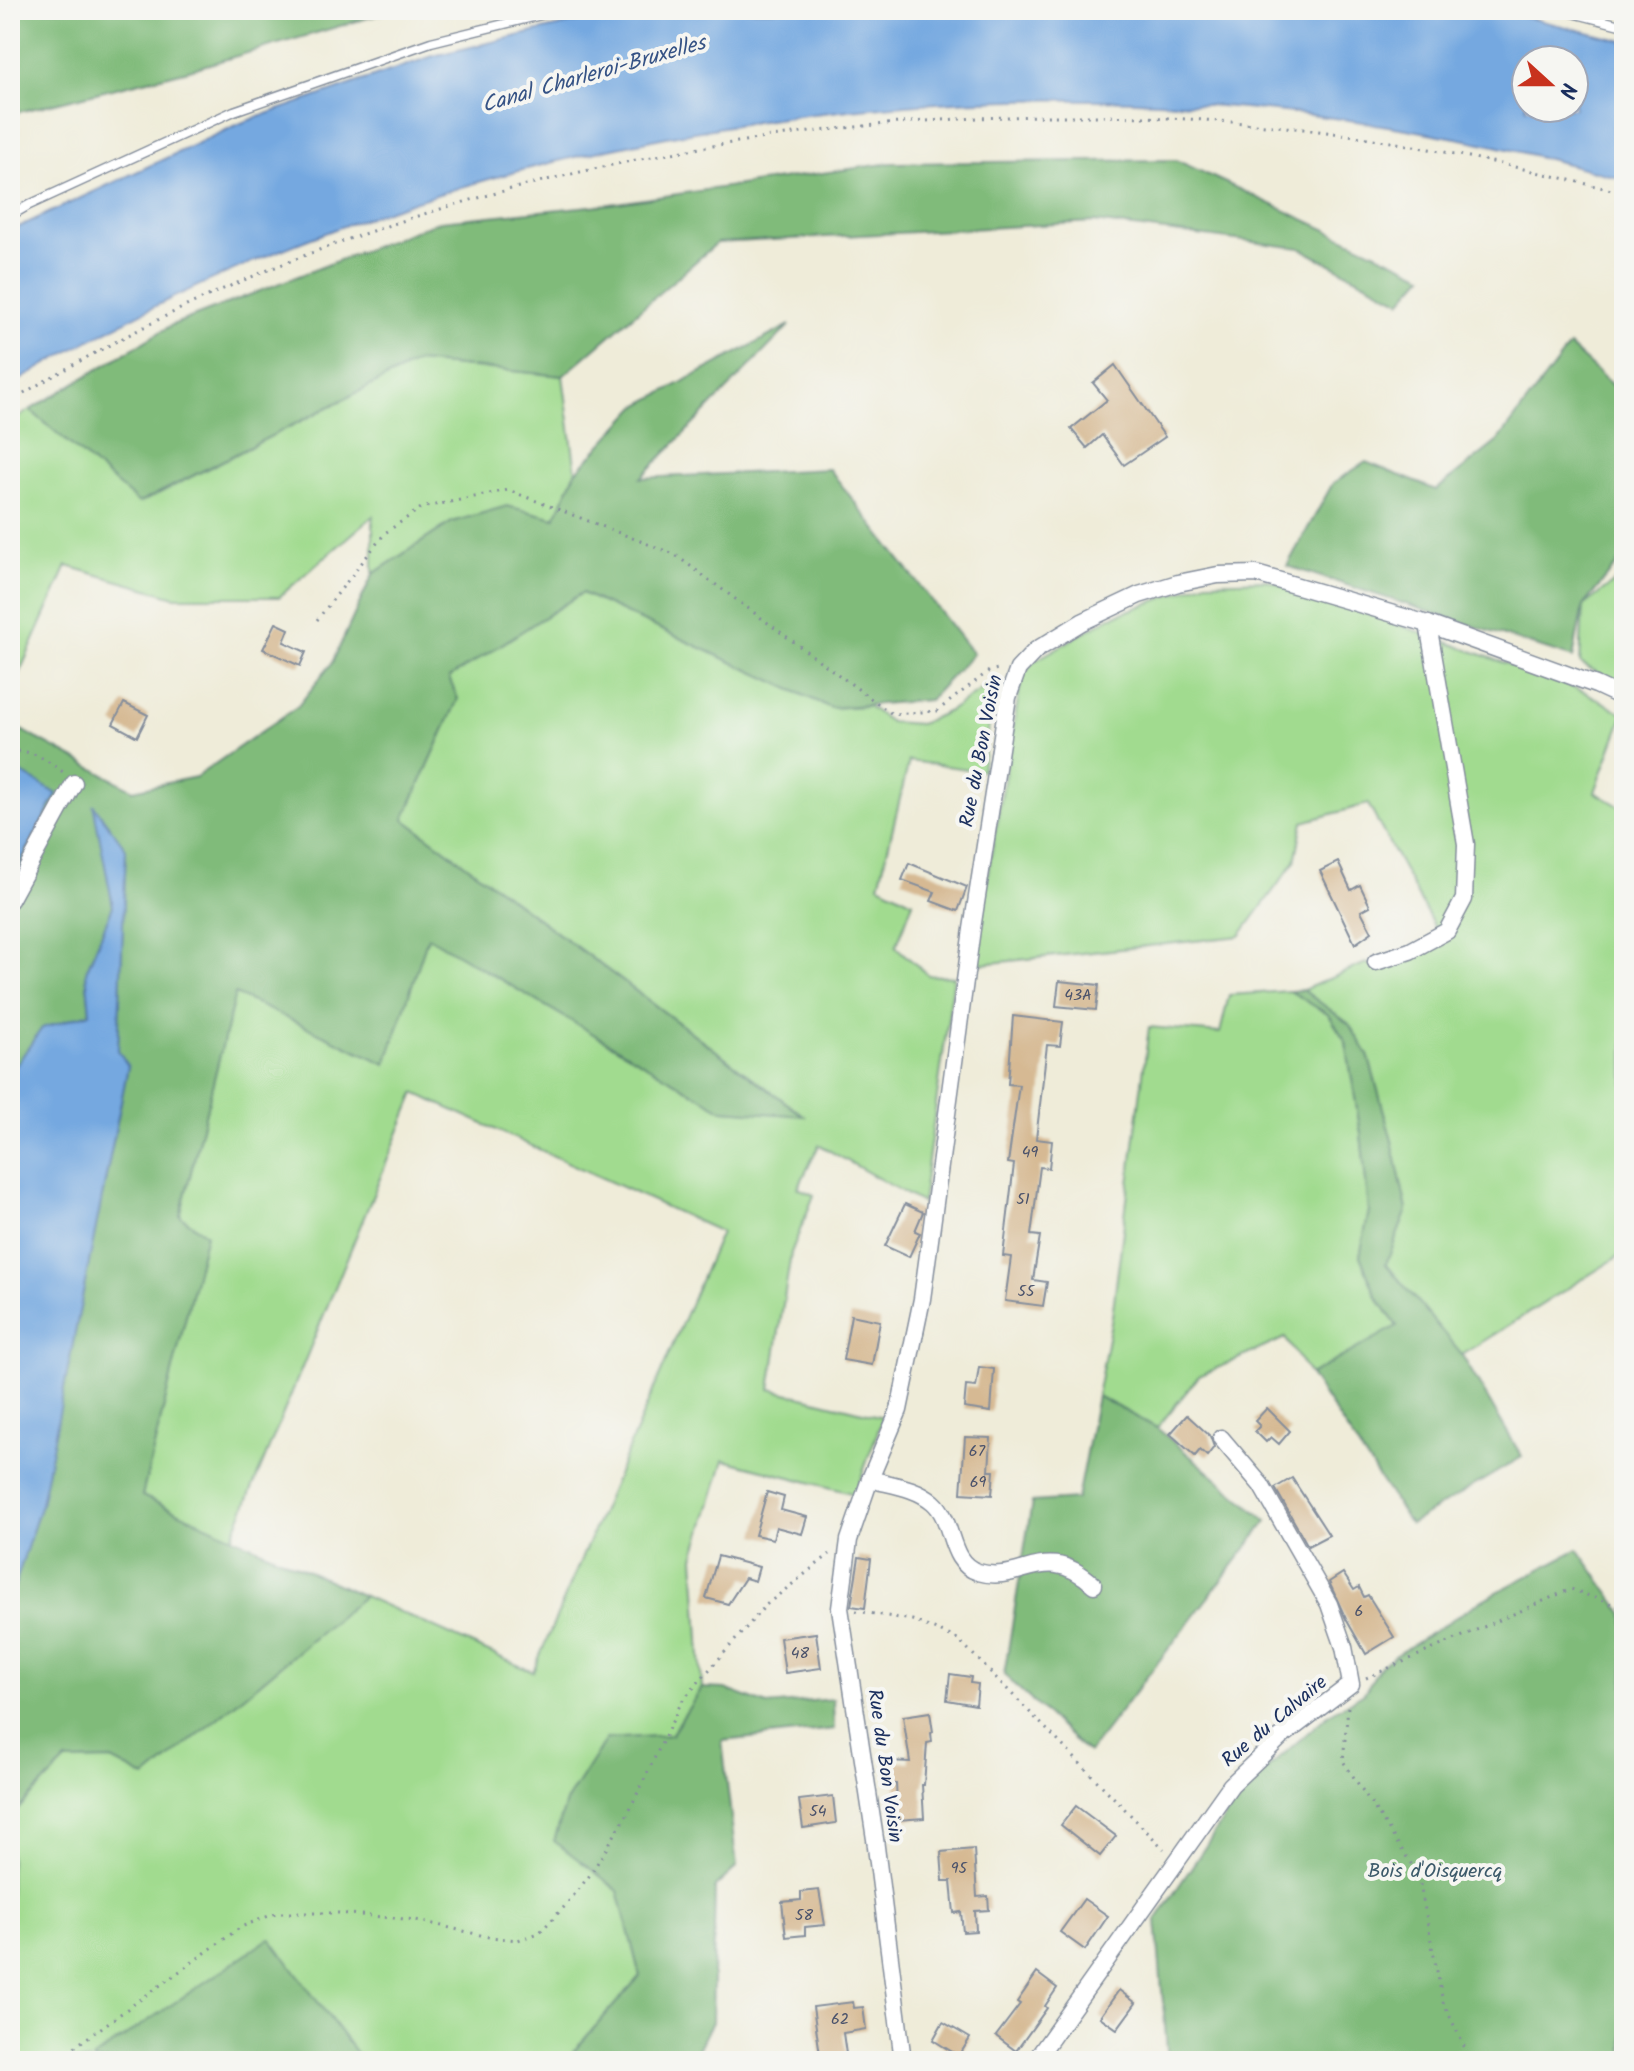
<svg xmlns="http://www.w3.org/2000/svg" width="1634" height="2071" viewBox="0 0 1634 2071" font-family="Kalam,sans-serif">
<rect width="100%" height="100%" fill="#f6f6f2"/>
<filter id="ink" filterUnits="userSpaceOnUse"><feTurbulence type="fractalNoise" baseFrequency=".0125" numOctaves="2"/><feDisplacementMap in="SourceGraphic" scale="16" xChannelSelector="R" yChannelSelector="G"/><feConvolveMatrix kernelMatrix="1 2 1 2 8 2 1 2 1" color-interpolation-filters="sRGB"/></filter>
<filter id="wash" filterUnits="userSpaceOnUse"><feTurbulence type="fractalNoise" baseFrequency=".006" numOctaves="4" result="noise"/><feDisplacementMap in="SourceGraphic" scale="32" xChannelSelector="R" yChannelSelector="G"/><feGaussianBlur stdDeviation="1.8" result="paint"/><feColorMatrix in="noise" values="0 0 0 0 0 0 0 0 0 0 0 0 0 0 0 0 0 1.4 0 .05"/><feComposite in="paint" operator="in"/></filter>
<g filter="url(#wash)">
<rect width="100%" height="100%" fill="#efecd9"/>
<!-- green -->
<g fill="#a1db8f" stroke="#5e8576" stroke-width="2">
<path d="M417,362L563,376L576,472L555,518L507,507L452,522L373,574V516L279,597H175L67,566L10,694V422L30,410L140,503Z"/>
<path d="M1624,575V687L1580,663L1583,606Z"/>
<path d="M1267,580L1319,596L1585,692L1624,714L1595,792L1624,809V1253L1455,1359L1386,1264L1407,1210L1392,1141L1368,1055L1349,1024L1303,990L1366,963L1378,968L1443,943L1368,804L1303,822L1295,861L1240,936L972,965L1022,677L1033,662L1111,617L1207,582Z"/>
<path d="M582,593L831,708L868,706L890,722L920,724L949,711L996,680L982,771L909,761L879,885L913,902L896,947L928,975L954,977L922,1203L819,1145L798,1188L814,1195L791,1253L770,1389L883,1417L855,1494L724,1460L694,1557L702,1688L671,1735L618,1890L640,1976L565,2061H10V1817L66,1761L112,1760L146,1777L364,1596L533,1672L721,1232L415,1093L232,1538L142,1496L206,1234L180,1217L235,993L386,1063L428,936L723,1110L803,1115L404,819L458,699L448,678Z"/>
<path d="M1290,991L1329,1015L1346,1042L1361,1134L1369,1211L1360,1256L1377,1297L1397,1326L1310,1375L1285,1338L1199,1376L1157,1428L1097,1396L1112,1317L1149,1027L1220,1033L1229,995Z"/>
</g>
<!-- forest -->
<g fill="#80bb7a" stroke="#4e756c" stroke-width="2">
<path d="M10,10H395L189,70L15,113L10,117Z"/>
<path d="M1176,160L1424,275L1401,301L1300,248L1094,222L717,243L563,376L417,362L139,503L30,410L172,325L440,221L610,204L891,163Z"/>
<path d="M790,325L641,478L829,469L973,654L929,700L831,708L582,593L449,678L458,699L404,819L804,1116L723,1110L428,937L386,1064L235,994L180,1216L206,1234L142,1496L364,1596L146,1778L112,1760L66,1761L10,1817V1600L41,1504L128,1067L118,1050L126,849L94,806L113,906L86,972L90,1013L42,1028L10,1074V882L57,794L10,766V724L133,790L196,777L298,706L332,663L373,574L452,522L507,506L555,518L576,472L637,406Z"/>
<path d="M1569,346L1624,396V556L1583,606L1573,658L1287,566L1333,483L1366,462L1436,490L1498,441Z"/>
<path d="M1303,990L1349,1024L1368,1055L1392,1141L1407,1210L1386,1264L1462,1355L1522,1457L1410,1524L1310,1375L1397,1326L1377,1297L1360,1256L1369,1211L1361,1134L1346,1042L1329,1015L1290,991Z"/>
<path d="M1097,1396L1157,1428L1267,1521L1088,1753L1004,1675L1032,1502L1077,1499Z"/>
<path d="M1578,1549L1624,1614V2061H1168L1156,1920L1244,1789L1329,1714L1364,1693L1381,1665L1484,1599Z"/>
<path d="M702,1688L725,1689L767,1705L833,1699L834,1729L722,1741L737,1867L715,1887L712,2022L692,2061H565L640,1976L618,1890L554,1841L566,1802L606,1739L671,1735Z"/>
<path d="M270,1938L362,2061H95L93,2058Z"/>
</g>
<!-- water -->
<g fill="#74a8e0" stroke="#486c9f" stroke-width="2" fill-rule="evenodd">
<path d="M627,10H1497L1624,41V179C1570,165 1516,149 1461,139C1354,118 1244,105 1135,101C751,86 339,185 10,386V231L241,123L433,56ZM1526,60H1574V108H1526Z"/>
<path d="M10,766L57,794L10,882Z"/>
<path d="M93,804L126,849L118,1050L128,1066L41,1504L10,1600V1074L42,1028L90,1013L86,972L113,906Z"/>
</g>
<g id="blocks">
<!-- building -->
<g fill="#d6b993">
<path d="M1115,365L1165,437L1124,465L1102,435L1087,448L1071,429L1107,400L1093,383Z"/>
<path d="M276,623L289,629L284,642L306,652L300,666L263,649Z"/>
<path d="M124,703L148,715L137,737L113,724Z"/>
<path d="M1338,862L1351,890L1360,885L1370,906L1361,911L1372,932L1355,944L1320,871Z"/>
<path d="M909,863L967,887L958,911L931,901L935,892L902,880Z"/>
<path d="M1059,981L1099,985L1096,1010L1056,1006Z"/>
<path d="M1013,1016L1063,1022L1060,1046L1047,1045L1036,1139L1052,1141L1049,1168L1040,1167L1031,1235L1040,1236L1033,1280L1047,1282L1043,1306L1005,1301L1011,1257L1003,1256L1014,1164L1008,1163L1019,1085L1008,1084Z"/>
<path d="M905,1204L923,1212L915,1231L920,1233L909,1257L885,1246Z"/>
<path d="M851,1315L880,1321L872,1365L843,1360Z"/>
<path d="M979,1367L994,1369L991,1412L964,1408L966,1386L976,1387Z"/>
<path d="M1267,1408L1290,1431L1279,1444L1271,1437L1266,1442L1255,1431L1260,1426L1255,1421Z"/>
<path d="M1187,1415L1210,1436L1214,1447L1207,1456L1200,1450L1195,1456L1170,1434Z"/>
<path d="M965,1437L991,1438L989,1471H994L992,1495L961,1493Z"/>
<path d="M1292,1478L1329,1535L1308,1546L1275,1488Z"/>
<path d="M767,1492L784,1497L781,1510L807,1517L802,1534L776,1527L773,1539L755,1535Z"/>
<path d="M718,1556L759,1567L755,1581L745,1578L728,1604L706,1598Z"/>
<path d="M859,1557L871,1559L865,1608L851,1606Z"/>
<path d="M1343,1573L1354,1590L1359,1587L1364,1597L1368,1595L1394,1637L1366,1654L1346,1619L1329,1582Z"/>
<path d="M816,1633L821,1668L785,1673L780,1638Z"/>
<path d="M950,1674L971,1677L970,1683L978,1684L976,1705L947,1700Z"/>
<path d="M930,1712L933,1732L931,1733L932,1742L927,1743L924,1785H922L924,1818L898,1820L896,1784H889V1761L910,1762L903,1716Z"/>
<path d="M833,1796L836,1823L803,1828L799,1800Z"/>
<path d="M1076,1806L1116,1836L1100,1856L1061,1825Z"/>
<path d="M974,1849L977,1897L988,1896L989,1910L975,1911L976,1931L963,1932L961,1912L954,1913L951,1881H943L941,1852Z"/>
<path d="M819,1890L825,1925L805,1927V1935L786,1937L782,1902L801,1900V1892Z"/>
<path d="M1084,1899L1108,1916L1085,1950L1060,1932Z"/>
<path d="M1037,1973L1057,1988L1045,2006L1047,2008L1016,2051L996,2036L1020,2004L1017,2002Z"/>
<path d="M1119,1990L1136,2003L1117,2029L1100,2017Z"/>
<path d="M853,2002L854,2008L863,2007L866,2029L843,2033L847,2061H821L813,2007Z"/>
<path d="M943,2022L970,2038L959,2056L933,2040Z"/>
</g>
</g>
</g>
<g filter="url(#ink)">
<use href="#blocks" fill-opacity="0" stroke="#858e9c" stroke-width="2"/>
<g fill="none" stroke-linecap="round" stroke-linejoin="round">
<!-- lane casing -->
<g stroke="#858e9c" stroke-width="11">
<g id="lane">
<path d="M1561,10L1624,26"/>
<path d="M10,216L29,205L234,111L431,42L561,10"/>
</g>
</g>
<!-- street casing -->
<g stroke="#858e9c" stroke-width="19">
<g id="street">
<path d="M10,900L74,783"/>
<path d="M1376,962L1410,951L1447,931L1464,899L1466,844L1428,624"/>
<path d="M870,1479C891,1485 916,1487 933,1502C955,1521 947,1562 978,1572C1022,1585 1045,1540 1094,1585"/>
<path d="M903,2061L875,1839L840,1608L849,1540L870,1479L899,1410L922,1299L972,929L1008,697L1018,669L1036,650L1082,622L1139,595L1178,583L1218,575L1256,574L1428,624L1596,685L1624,698"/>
<path d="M1035,2061L1231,1785L1280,1738L1351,1684L1344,1647L1329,1604L1261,1485L1221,1438"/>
</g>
</g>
<!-- path -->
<g stroke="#858e9c" stroke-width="3" stroke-dasharray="2 6" stroke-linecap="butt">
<path d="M10,401C75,363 142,326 210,295C537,147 947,87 1303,129C1412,142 1518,167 1624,193"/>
<path d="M317,620L385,533L421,508L508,490L674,554L892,714L937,711L989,671L1002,668"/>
<path d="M10,752C31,748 46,760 63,772"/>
<path d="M856,1611L912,1620L958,1639L1164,1849"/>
<path d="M1366,1678L1571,1589L1624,1609"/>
<path d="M1348,1707L1343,1761L1418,1874L1443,2002L1471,2061"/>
<path d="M55,2061L241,1927L276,1913H338L416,1920L489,1937L518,1940L539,1933L565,1906L590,1875L627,1815L682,1701L766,1605L830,1554"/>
</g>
<!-- lane -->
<use href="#lane" stroke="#fff" stroke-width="8"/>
<!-- street -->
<use href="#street" stroke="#fff" stroke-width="16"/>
</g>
</g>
<g text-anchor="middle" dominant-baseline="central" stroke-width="8" stroke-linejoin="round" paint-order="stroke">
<!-- number labels -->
<g font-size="16" fill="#4a526b">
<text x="1078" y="995">43A</text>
<text x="1030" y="1152">49</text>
<text x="1023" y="1199">51</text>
<text x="1026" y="1291">55</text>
<text x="977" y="1451">67</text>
<text x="978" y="1482">69</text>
<text x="1359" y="1611">6</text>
<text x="800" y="1653">48</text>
<text x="818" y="1811">54</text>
<text x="959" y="1868">95</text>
<text x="804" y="1915">58</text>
<text x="840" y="2019">62</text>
</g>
<!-- street labels -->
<g font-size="20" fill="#1b2f5e" stroke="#f6f6f2">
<text transform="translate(982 751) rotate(-79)">Rue du Bon Voisin</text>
<text transform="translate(1275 1722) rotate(-40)">Rue du Calvaire</text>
<text transform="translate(884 1766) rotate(82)">Rue du Bon Voisin</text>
</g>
<!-- park labels -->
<g font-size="20" fill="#3c5a6a" stroke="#f6f6f2">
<text x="1435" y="1872">Bois d'Oisquercq</text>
</g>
<!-- water labels -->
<g font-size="22" font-style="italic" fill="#365385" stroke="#f6f6f2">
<text transform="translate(594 75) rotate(-16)">Canal Charleroi-Bruxelles</text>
</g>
</g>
<!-- margin -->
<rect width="1634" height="2071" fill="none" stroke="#f6f6f2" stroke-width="40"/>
<!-- north arrow -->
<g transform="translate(1550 84) rotate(111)"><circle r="38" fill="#f6f6f2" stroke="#9ea6b7" stroke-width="2"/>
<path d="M0-6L14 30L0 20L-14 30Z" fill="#c8321e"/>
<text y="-12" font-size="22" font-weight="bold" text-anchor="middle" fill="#1b2f5e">N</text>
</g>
</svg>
